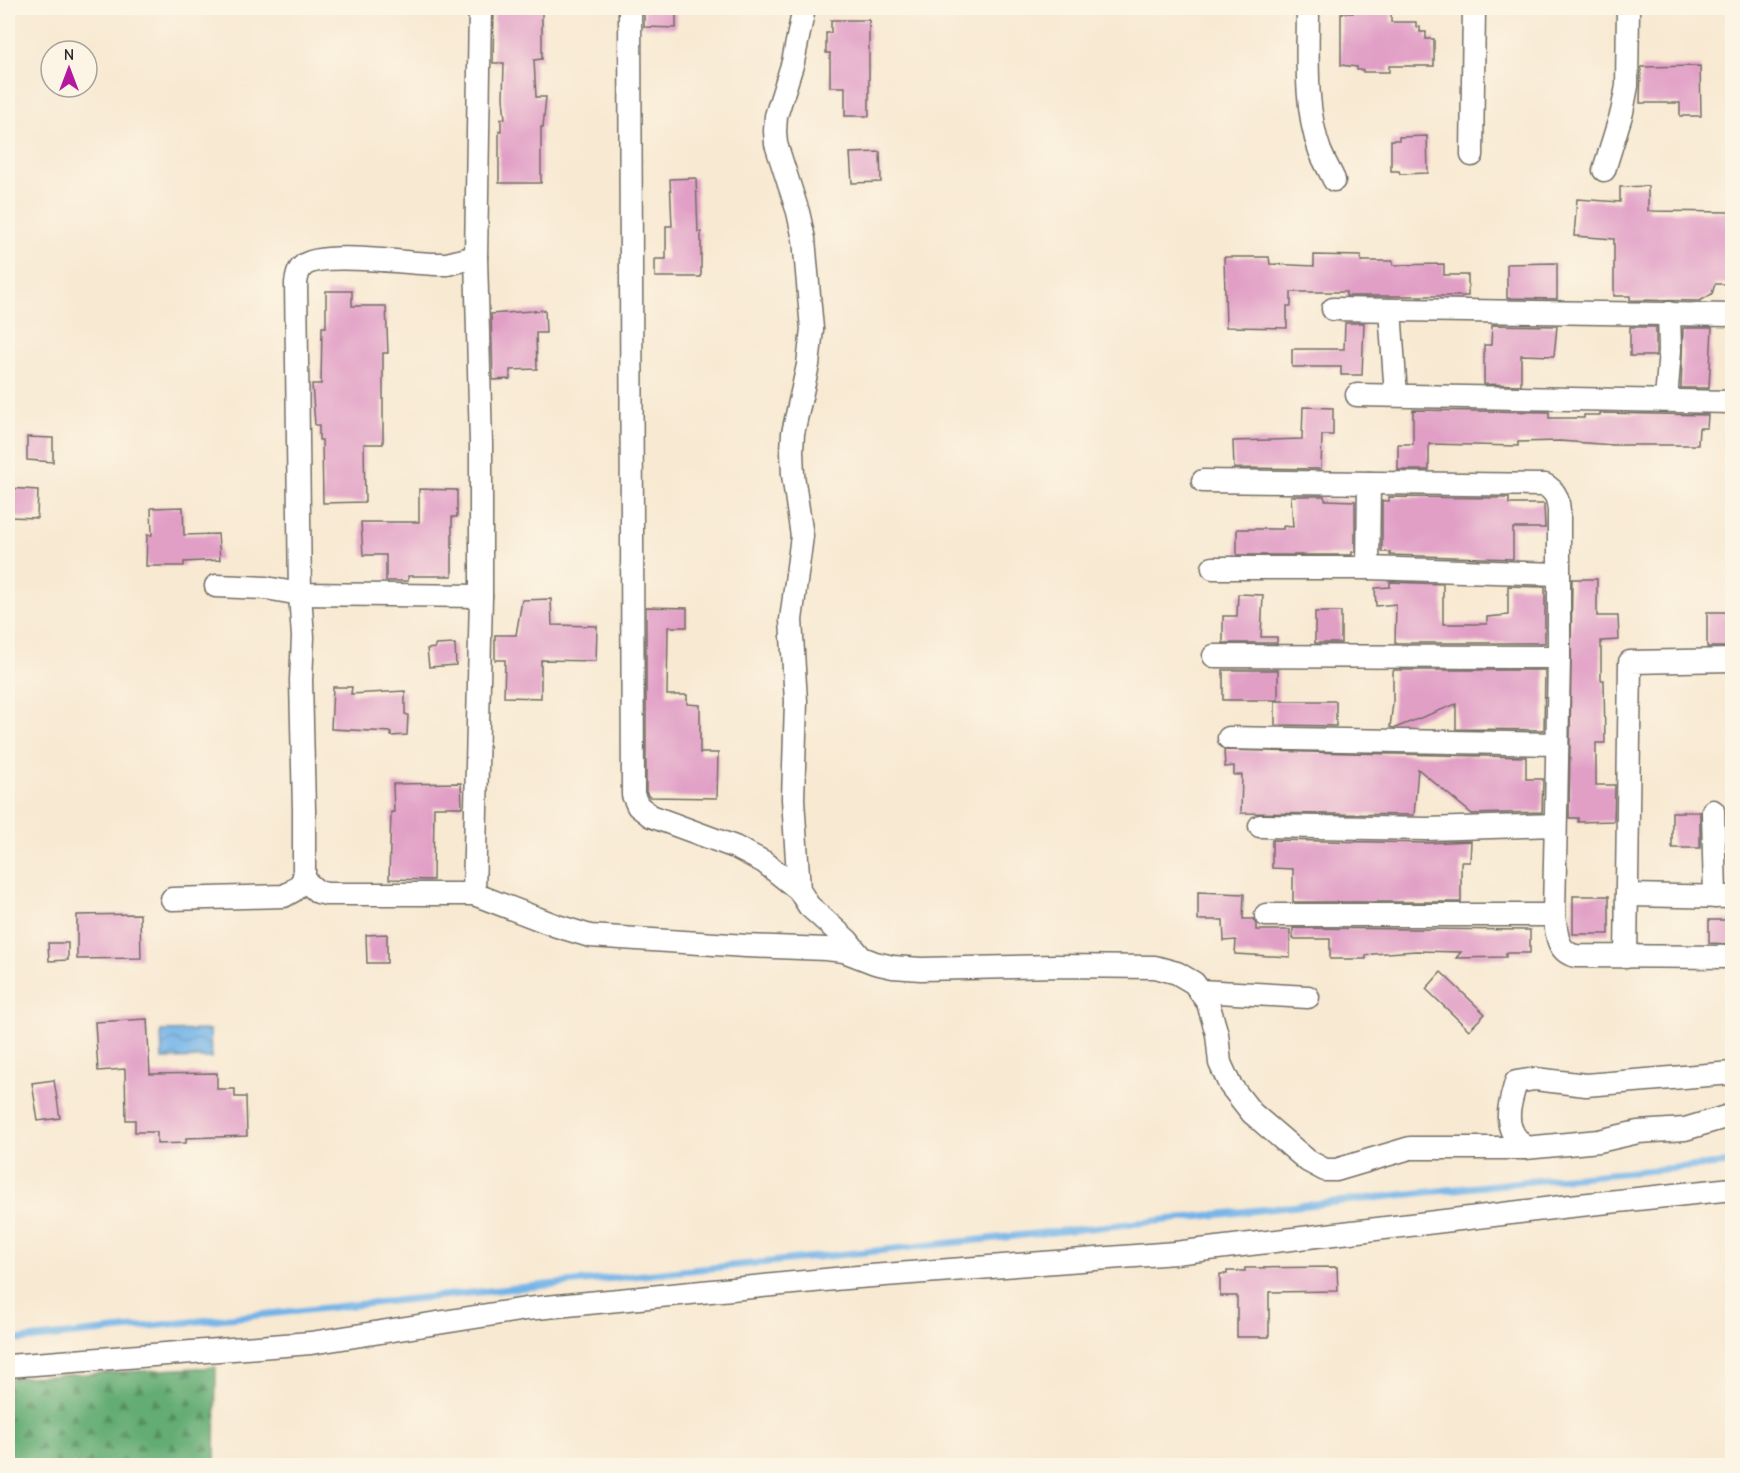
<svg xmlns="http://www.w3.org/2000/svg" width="1740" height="1473" viewBox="0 0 1740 1473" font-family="'Comic Neue',sans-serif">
<defs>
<pattern id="forest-firs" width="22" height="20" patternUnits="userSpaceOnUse" patternTransform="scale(1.5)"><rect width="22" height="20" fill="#64ac73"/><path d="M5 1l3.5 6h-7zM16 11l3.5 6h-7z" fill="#538c5f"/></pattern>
<pattern id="water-waves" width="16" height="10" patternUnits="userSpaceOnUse" patternTransform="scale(1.5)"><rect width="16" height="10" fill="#73b4e8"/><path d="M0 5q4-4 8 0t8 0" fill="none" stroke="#5f93bc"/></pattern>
</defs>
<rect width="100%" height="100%" fill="#fcf5e5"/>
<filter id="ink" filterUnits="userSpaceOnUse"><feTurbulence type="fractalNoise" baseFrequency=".0167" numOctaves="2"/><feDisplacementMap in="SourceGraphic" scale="12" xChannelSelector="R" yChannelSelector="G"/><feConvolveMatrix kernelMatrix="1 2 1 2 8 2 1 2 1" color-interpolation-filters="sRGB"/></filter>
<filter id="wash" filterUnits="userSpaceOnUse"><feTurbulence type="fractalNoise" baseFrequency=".008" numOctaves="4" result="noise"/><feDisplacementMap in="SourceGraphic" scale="24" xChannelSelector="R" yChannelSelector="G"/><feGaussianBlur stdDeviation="1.35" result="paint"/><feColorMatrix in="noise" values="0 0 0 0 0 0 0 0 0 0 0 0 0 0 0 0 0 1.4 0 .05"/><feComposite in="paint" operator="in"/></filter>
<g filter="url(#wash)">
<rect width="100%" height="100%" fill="#f8e9d2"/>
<!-- forest -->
<path fill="url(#forest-firs)" stroke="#486c4f" stroke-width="1.5" d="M216,1367L215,1465H8V1378Z"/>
<!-- water -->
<path fill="url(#water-waves)" stroke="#4f708a" stroke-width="1.5" d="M210,1030L211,1058L162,1059L161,1031Z"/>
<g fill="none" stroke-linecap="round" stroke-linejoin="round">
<!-- stream -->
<path stroke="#73b4e8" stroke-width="7" d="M8,1341L884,1250L1532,1181L1732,1163"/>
</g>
<g id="blocks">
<!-- building -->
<g fill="#e19fc6">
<path d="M494,8H542V59L534,60L536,97H546L543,127H541V183H499V131H501V119H505L503,98L504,63H493Z"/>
<path d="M644,8H676V28L644,27Z"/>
<path d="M1353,8H1391V22H1416V27H1420V32H1426V39H1434V66H1389V72H1363V70H1357V67L1341,65V13H1353Z"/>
<path d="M831,20H869V116H845V87H830V53H826V33H831Z"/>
<path d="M1700,66L1701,116H1680V103H1640L1641,67Z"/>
<path d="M1427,136L1428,173L1400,174L1399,171H1391V140H1399V137Z"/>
<path d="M880,152L881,182L852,183L850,153Z"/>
<path d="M696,178L698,232H701V277H655V259H666V226H672L670,179Z"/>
<path d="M1648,186V211L1732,212V284H1715L1712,294L1700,301L1630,300V296H1614V239L1574,236L1577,199L1620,202V187Z"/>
<path d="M1314,255L1361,256V261H1393V265L1444,264V275H1468V296H1346V292H1291V306H1287V328L1226,327L1224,257H1269L1270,264L1314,266Z"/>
<path d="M1557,263V299L1507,298V264Z"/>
<path d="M326,291H352V306H386L388,353H383V444H364L365,502L323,503L322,440H319V425H315L312,384H321L322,327H326Z"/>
<path d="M545,310L546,333H536L537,369L510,370V379L493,380L491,314Z"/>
<path d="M1345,323H1364L1362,375H1341V367H1292V349H1344Z"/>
<path d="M1492,325L1557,326L1554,356L1521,355V385L1484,384V345H1491Z"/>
<rect x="1630" y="327" width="26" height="29"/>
<path d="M1683,328H1712L1709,388H1681Z"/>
<path d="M1303,407L1333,408V435H1322L1321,469L1234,468L1233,441L1302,439Z"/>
<path d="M1413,410L1549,412V418H1584V415H1600V413L1708,415L1707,428H1699L1698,445H1613L1560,441L1518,442V446L1429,444V470H1398V444H1413Z"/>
<path d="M27,437L53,438V462L27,460Z"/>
<path d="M8,488L38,490L37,518L8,517Z"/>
<path d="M419,489L457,490V517H452V576H408V581H386V555H363L361,522H419Z"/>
<path d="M1291,496H1324L1325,500L1355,501V552H1352V555H1237V529H1283V526L1293,527Z"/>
<path d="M1389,497L1509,498V504H1544L1545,528H1513V559L1390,555V552H1382V501H1389Z"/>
<path d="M183,507L184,535L218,534L220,560L184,562V566H146L147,535H152L151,508Z"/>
<path d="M1572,579H1597V616H1618L1619,640L1601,641V680H1604L1605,743H1596V785H1615L1614,821L1578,822V818H1569Z"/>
<path d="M1390,582L1443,584V624H1487V617L1508,615V586L1545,587V643H1395L1396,604L1376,606L1375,588L1390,587Z"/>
<path d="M1238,594L1263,595L1261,637H1277V643H1223V616H1237Z"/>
<path d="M551,599L552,625L597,626L596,661L541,660V698L504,697L505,660H495V635H516L522,600Z"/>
<path d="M646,607L687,608V627H668L667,695H687V704L700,705V753H718L717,798L649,797L646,792Z"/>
<rect x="1315" y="612" width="26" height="31"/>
<rect x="1707" y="612" width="25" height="35"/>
<path d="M455,644L456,665L429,667L427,649L435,648V645Z"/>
<rect x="1223" y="670" width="55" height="30"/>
<path d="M1394,670H1545L1544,730L1456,729V704L1395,728L1390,727L1393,703V672Z"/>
<path d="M333,687H352L351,694L405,691V714L408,715L407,735L391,736V732L331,729Z"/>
<path d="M1275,701H1336V726L1275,725Z"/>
<path d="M1224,750L1526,757V779H1543L1542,812L1472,814L1418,769L1414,815L1241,813L1242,775H1234V766L1225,767Z"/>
<path d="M461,783L462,807H434L433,880L389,879L391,812H394L393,784Z"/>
<rect x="1672" y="812" width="28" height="36"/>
<rect x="1727" y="812" width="5" height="36"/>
<path d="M1272,840L1426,843L1471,841L1470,862H1461V902H1293V869L1272,868Z"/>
<path d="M1198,892L1244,894L1243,919H1253L1256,924V930H1290V957L1235,954L1236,940L1224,941L1223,920H1198Z"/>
<rect x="1573" y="896" width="36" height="38"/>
<path d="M140,914L141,958L77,959V915Z"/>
<path d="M1709,920H1732V944L1709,943Z"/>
<path d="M1293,928L1530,930V953H1506V957L1456,958L1461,952L1416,951L1373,954L1366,956V959H1330V939H1293Z"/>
<path d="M387,934V963H367L366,935Z"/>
<path d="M48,943H68V960L49,961Z"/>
<path d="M1441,972L1485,1014L1469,1030L1426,989Z"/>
<path d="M147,1019L150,1074L217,1073V1089H235V1097H246L247,1136L186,1138V1143L157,1144V1132H135V1120H126L125,1069L98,1071L95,1022Z"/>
<path d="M54,1080L60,1118L38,1121L32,1083Z"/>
<path d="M1337,1267L1338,1291L1269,1292V1337H1237V1296H1220V1274H1227V1271H1245V1268Z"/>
</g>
</g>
</g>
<g filter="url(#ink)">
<use href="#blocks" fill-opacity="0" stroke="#736e65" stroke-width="1.5"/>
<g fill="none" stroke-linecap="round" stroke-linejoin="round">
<!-- street casing -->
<g stroke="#736e65" stroke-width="25">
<g id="street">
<path d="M630,8L633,795L638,806L651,816L735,847L764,862L799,890"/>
<path d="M804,8L793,62L776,116L775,131L776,144L798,212L804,239L812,329L808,365L793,433L792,451L793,475L802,536L791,620L796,701L793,799L799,890L809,906L848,941L860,956"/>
<path d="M1308,8C1308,53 1304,108 1320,151C1324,161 1330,171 1334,180"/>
<path d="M1472,155L1474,8"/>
<path d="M1604,170L1622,112L1627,86L1628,8"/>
<path d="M476,257L447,264H436C410,264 321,250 303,266C298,270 297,277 296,283L300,594L303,637L301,680L304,810V880L318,892L327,894H474L557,926L590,936L746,946L826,949L844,951L875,963L893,967L921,969L1056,966L1155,967L1177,973L1194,983L1208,1003L1217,1034L1220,1063L1230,1085L1252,1113L1308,1161L1325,1170H1336L1410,1148H1525L1599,1141L1638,1132L1685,1129L1732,1115"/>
<path d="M1333,309L1732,315"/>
<path d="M1390,310L1396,395"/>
<path d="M1357,395L1732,402"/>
<path d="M1666,400L1670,350L1669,313"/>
<path d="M1203,481L1545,485C1556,491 1558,499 1559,511V657L1554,915C1557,933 1556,952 1576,956L1732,957"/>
<path d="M1213,568H1368L1559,574"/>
<path d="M1368,568L1369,483"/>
<path d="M216,586L266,588L300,594L481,596"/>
<path d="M1214,656L1559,657"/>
<path d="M1229,738L1557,744"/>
<path d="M1713,811L1715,897"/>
<path d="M1260,826L1426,829L1555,825"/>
<path d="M474,894L481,596V444L476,257L480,8"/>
<path d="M1628,895L1732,897"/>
<path d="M172,899L284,896L293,891L304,880"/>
<path d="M1266,915H1554"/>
<path d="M1626,957L1630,662L1732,660"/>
<path d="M1200,991L1308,997"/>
<path d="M1525,1148C1521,1143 1516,1139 1513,1133C1504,1118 1512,1097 1516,1082L1535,1079L1586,1085L1732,1073"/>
<path d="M8,1366L311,1343L526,1309L845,1278L1175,1253L1561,1207L1732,1189"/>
</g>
</g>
<!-- street -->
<use href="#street" stroke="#fff" stroke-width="22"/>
</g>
</g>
<!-- margin -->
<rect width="1740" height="1473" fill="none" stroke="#fcf5e5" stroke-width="30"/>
<!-- north arrow -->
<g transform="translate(69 69)"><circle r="28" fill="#fcf5e5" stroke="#a8a49b" stroke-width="1.5"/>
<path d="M0-4.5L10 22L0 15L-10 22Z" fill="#b5179e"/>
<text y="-9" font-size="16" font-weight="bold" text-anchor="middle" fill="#2b2b2b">N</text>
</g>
</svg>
